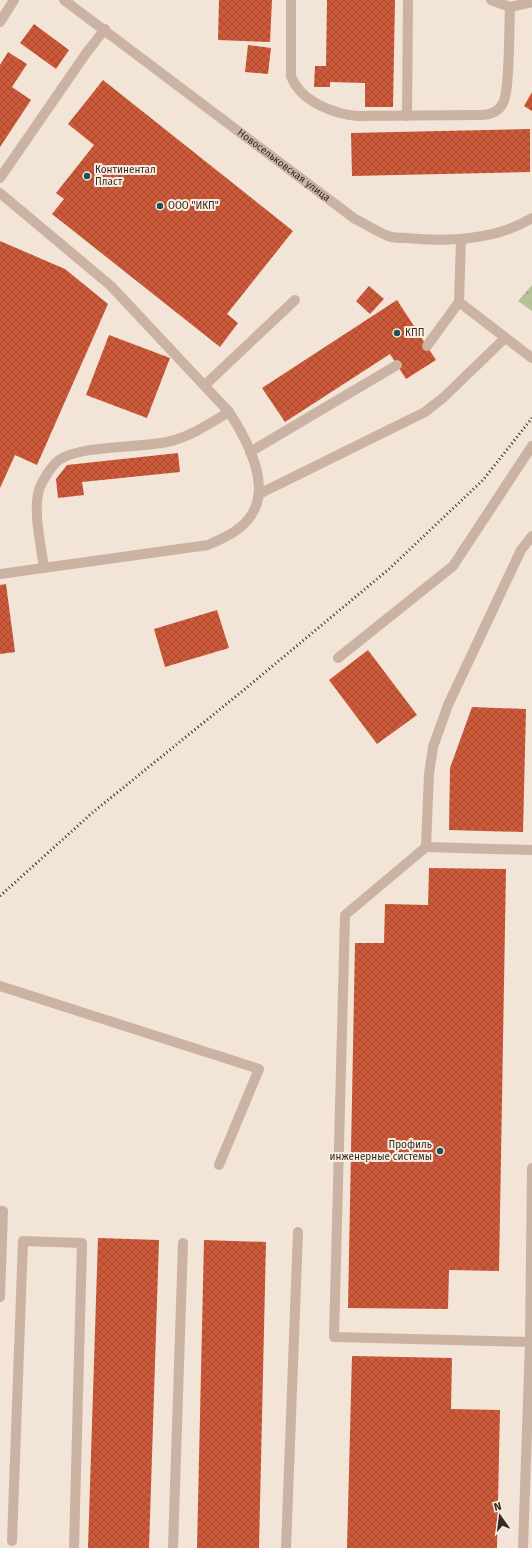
<svg xmlns="http://www.w3.org/2000/svg" width="532" height="1548" viewBox="0 0 532 1548" font-family="'Fira Sans',sans-serif">
<defs>
<pattern id="forest-crowns" width="20" height="18" patternUnits="userSpaceOnUse"><rect width="20" height="18" fill="#b4c196"/><path d="M2 6a3 3 0 1 1 6 0M12 15a3 3 0 1 1 6 0" fill="none" stroke="#939d7a"/></pattern>
<pattern id="building-cross-hatch" width="8" height="8" patternUnits="userSpaceOnUse"><rect width="8" height="8" fill="#cc5939"/><path d="M0 0l8 8M0 8l8-8" fill="none" stroke="#a64a30"/></pattern>
</defs>
<rect width="100%" height="100%" fill="#f2e4d6"/>
<!-- forest -->
<path fill="url(#forest-crowns)" d="M532,285V311L518,301Z"/>
<!-- building -->
<g fill="url(#building-cross-hatch)">
<path d="M219,0H272L270,42L218,40Z"/>
<path d="M327,0H395L393,107H365V83L330,82V87H314L315,66H326Z"/>
<path d="M34,24L69,50L56,69L20,43Z"/>
<path d="M248,45L271,48L268,74L245,72Z"/>
<path d="M8,52L27,64L12,87L31,100L0,147V65Z"/>
<path d="M103,80L293,231L227,314L238,323L220,347L52,214L64,199L56,193L94,145L68,124Z"/>
<path d="M532,92V111L524,106Z"/>
<path d="M530,129V172L352,176L351,133Z"/>
<path d="M0,241L65,269L108,304L37,465L15,455L0,488Z"/>
<path d="M369,286L384,299L370,314L356,301Z"/>
<path d="M397,300L436,360L406,379L390,354L285,422L262,388Z"/>
<path d="M109,335L170,358L147,418L86,395Z"/>
<path d="M178,453L180,472L82,482L84,495L58,498L56,479L67,465Z"/>
<path d="M6,584L15,652L0,654V585Z"/>
<path d="M217,610L229,648L165,667L154,629Z"/>
<path d="M368,650L417,715L377,744L329,680Z"/>
<path d="M472,707L526,709L523,832L449,830L450,768Z"/>
<path d="M429,868L506,869L499,1271L449,1270L448,1309L348,1308L355,943H384L385,904L428,905Z"/>
<path d="M98,1238L159,1240L149,1548H88Z"/>
<path d="M204,1240L266,1242L259,1548H197Z"/>
<path d="M352,1356L452,1358L451,1409L500,1410L497,1548H347Z"/>
</g>
<g fill="none" stroke-linecap="round" stroke-linejoin="round">
<!-- lane -->
<g stroke="#cab3a2" stroke-width="10">
<path d="M291,0V76C300,101 333,114 358,116L480,115C489,115 498,113 503,103C510,91 509,25 510,7"/>
<path d="M491,0L510,7L532,2"/>
<path d="M0,22L14,0"/>
<path d="M407,116L408,0"/>
<path d="M0,178L87,52L105,29"/>
<path d="M0,193L111,286L229,412C246,438 271,484 252,514C243,530 224,538 208,545L0,574"/>
<path d="M459,302L532,358"/>
<path d="M427,346L459,302L461,239"/>
<path d="M205,385L295,300"/>
<path d="M250,452L397,365"/>
<path d="M259,494L425,412L444,397L505,338"/>
<path d="M44,568C41,546 32,507 40,487C44,478 52,465 59,460C81,445 139,448 167,442C190,437 209,424 229,412"/>
<path d="M338,658L453,566L532,446"/>
<path d="M426,847L429,774L433,747L448,705L521,550L532,536"/>
<path d="M532,850L426,847L345,915L334,1337L532,1342"/>
<path d="M0,986L259,1069L219,1165"/>
<path d="M0,1211H3L0,1297"/>
<path d="M12,1541L23,1241L82,1243L74,1548"/>
<path d="M173,1548L183,1243"/>
<path d="M286,1548L298,1232"/>
<path d="M523,1548L530,1342L532,1168"/>
</g>
<!-- street -->
<path stroke="#cab3a2" stroke-width="10" id="s1" d="M64,0L355,219C366,224 377,232 388,236C393,238 400,238 406,238C447,242 496,240 532,218"/>
<!-- rail -->
<path stroke="#342925" stroke-width="3" stroke-dasharray="1 3" stroke-linecap="butt" d="M0,896L92,813L245,689L389,569L483,480L532,418"/>
</g>
<!-- markers -->
<g fill="#195457" stroke="#faeee2" stroke-width="1.5">
<circle cx="87" cy="176" r="4"/>
<circle cx="160" cy="206" r="4"/>
<circle cx="397" cy="333" r="4"/>
<circle cx="440" cy="1151" r="4"/>
</g>
<g text-anchor="middle" dominant-baseline="central" stroke-width="4" stroke-linejoin="round" paint-order="stroke">
<!-- street labels -->
<g font-size="10" fill="#342925" stroke="#faeee2">
<text stroke="none"><textPath href="#s1" startOffset="275">Новосельковская улица</textPath></text>
</g>
<!-- poi labels -->
<g font-size="10" fill="#342925" stroke="#faeee2" text-anchor="start">
<text x="95" y="170">Континентал<tspan x="95" dy="12">Пласт</tspan></text>
<text x="168" y="206">ООО "ИКП"</text>
<text x="405" y="333">КПП</text>
<text x="432" y="1145" text-anchor="end">Профиль<tspan x="432" dy="12">инженерные системы</tspan></text>
</g>
</g>
<!-- north arrow -->
<g transform="translate(500 1516) rotate(346)" stroke="#faeee2" stroke-width="3" paint-order="stroke">
<path d="M0-3L7 15L0 10L-7 15Z" fill="#342925"/>
<text y="-6" font-size="11" font-weight="bold" text-anchor="middle" fill="#342925">N</text>
</g>
</svg>
